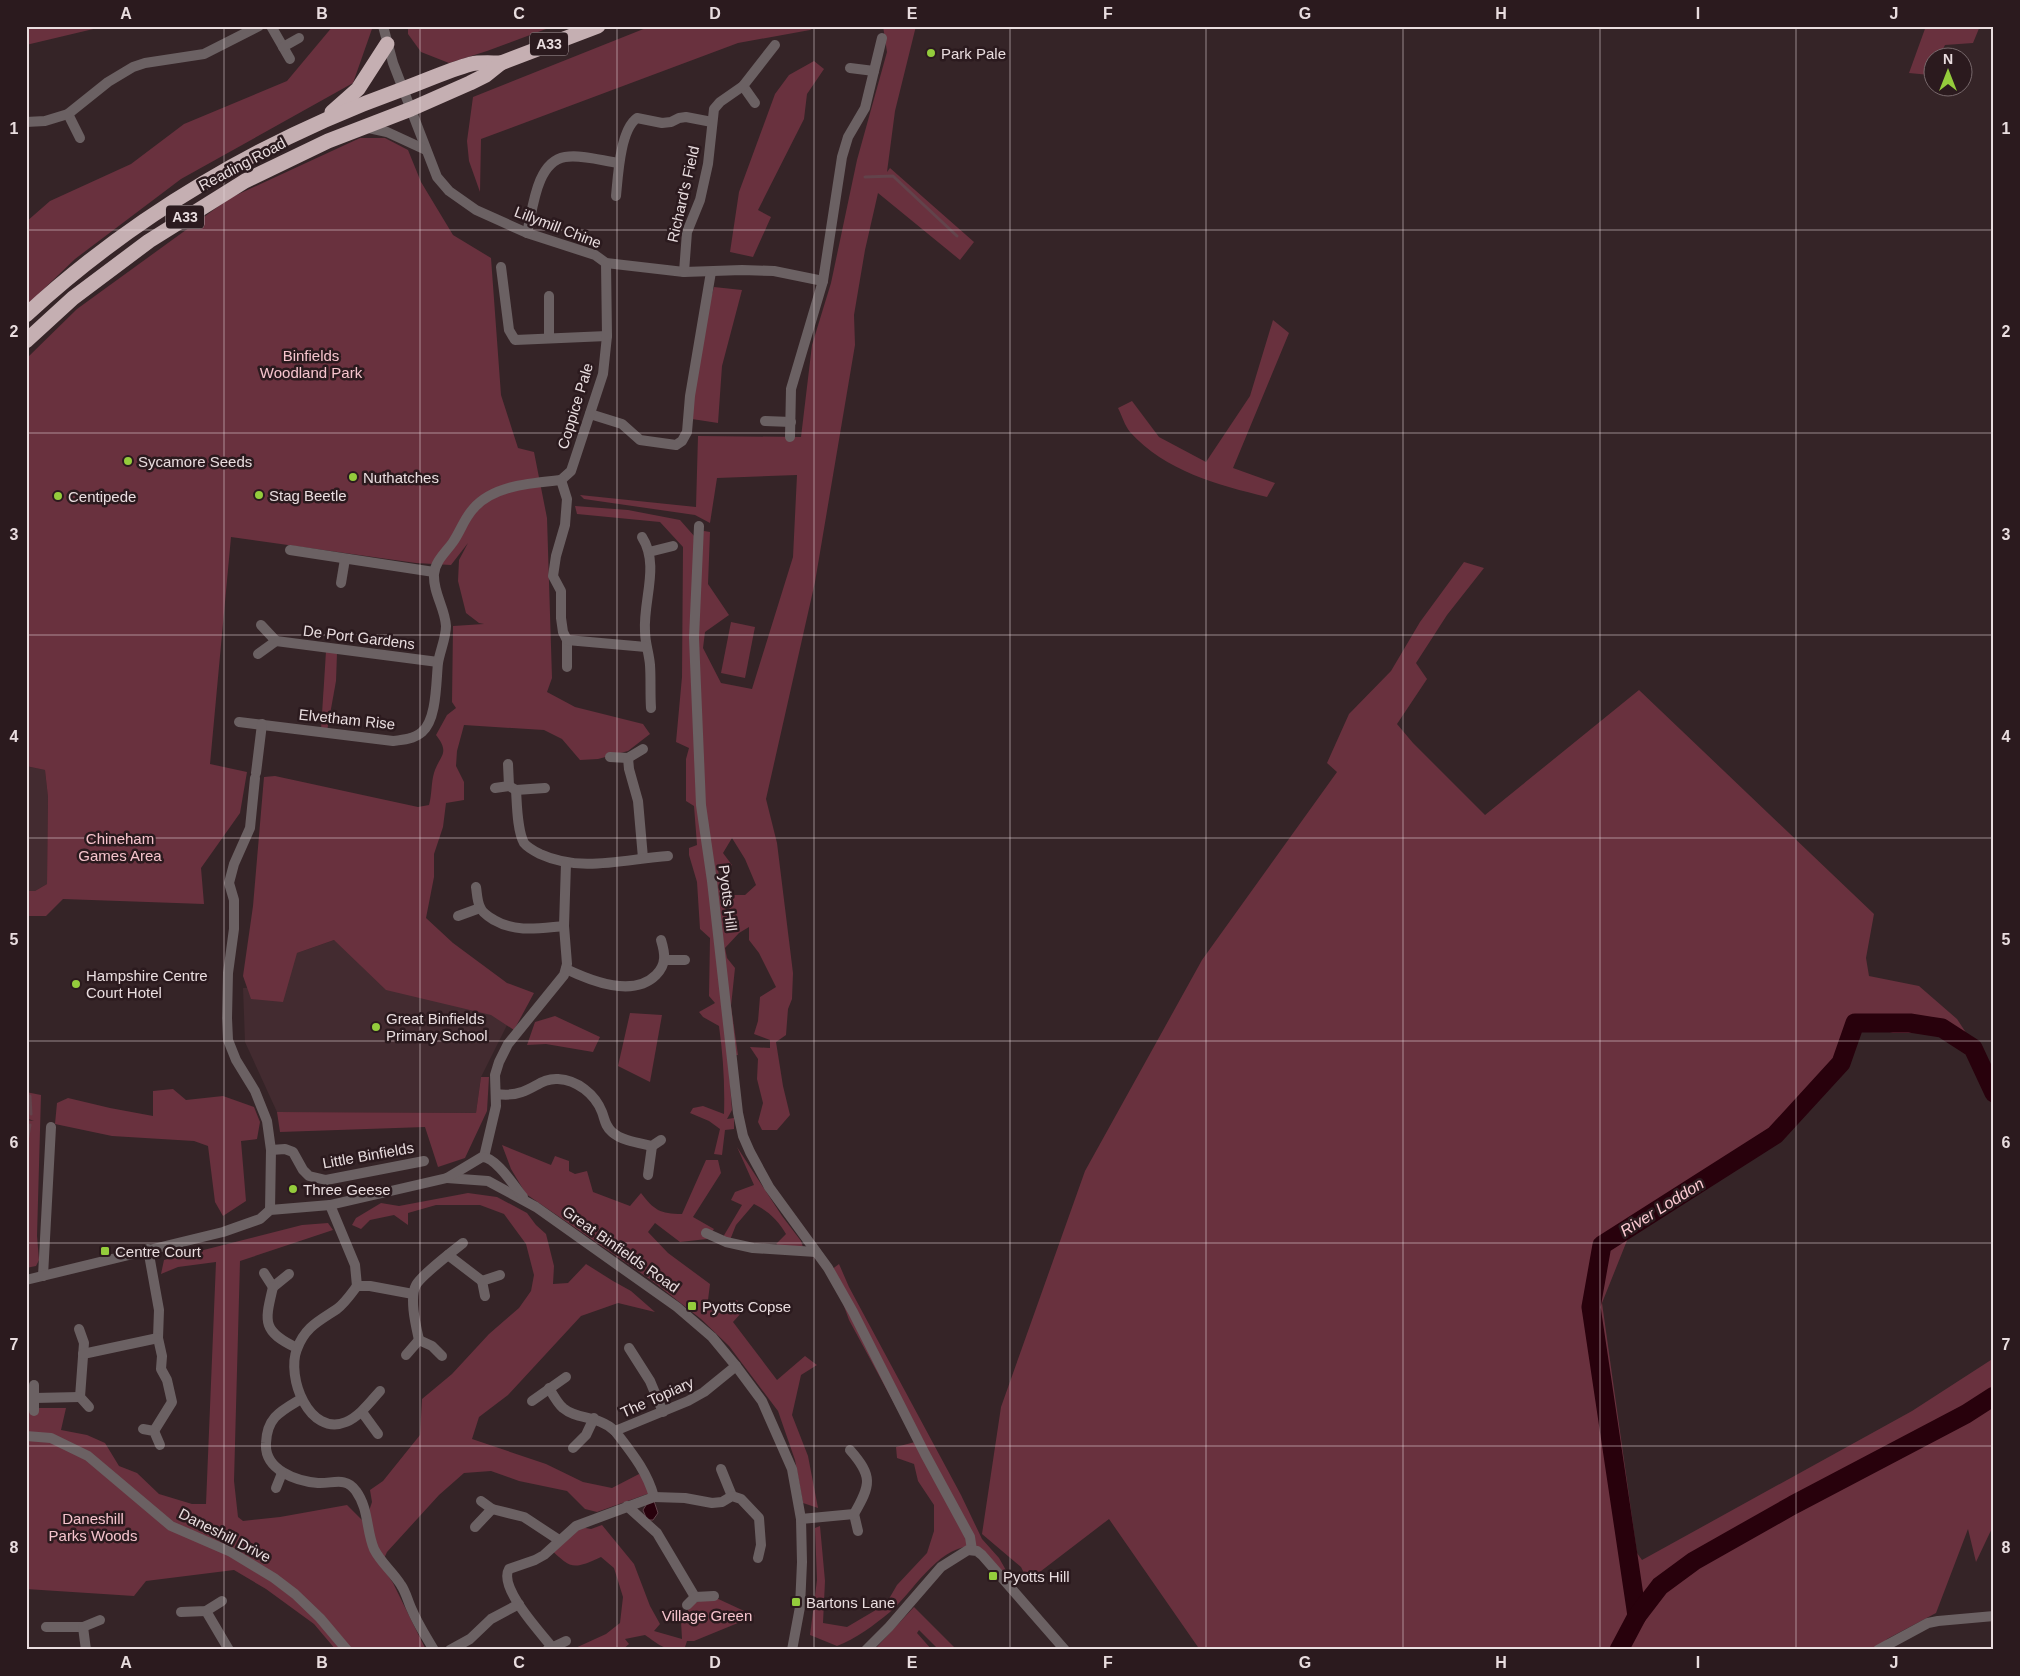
<svg xmlns="http://www.w3.org/2000/svg" width="2020" height="1676" viewBox="0 0 2020 1676" font-family="Arial,sans-serif">
<rect width="100%" height="100%" fill="#352427"/>
<!-- built -->
<g fill="#432b30">
<path d="M26,766L45,770L48,797L47,884L35,891H26Z"/>
<path d="M334,940L514,1011L481,1077L476,1113L277,1112L245,1042L243,988L273,986L297,953Z"/>
</g>
<!-- green -->
<g fill="#69313e" fill-rule="evenodd">
<path d="M26,26H106L26,45Z"/>
<path d="M333,26H373L353,83L181,179L75,259L26,306V222L50,201L131,164L184,124L287,81Z"/>
<path d="M408,26H554L487,51L449,63L421,52L408,34Z"/>
<path d="M651,26H816L810,30L738,43L481,139L480,192L469,161L467,141L473,97Z"/>
<path d="M883,26H916L895,111L887,172L890,168L974,242L960,260L878,193L865,250L854,315L855,345L815,582L766,799L777,843L793,973L792,999L788,1009L786,1035L776,1042L783,1086L790,1115L777,1130H762L758,1122L763,1103L757,1079L758,1059L750,1047L770,1048V1040L754,1034L758,1021L760,997L776,987L759,953L749,940V927L739,933L725,948L727,958L735,968L731,1006L738,1055L728,1056L732,1110L727,1119L734,1118V1129L725,1130L722,1155L714,1154L720,1129L709,1121L690,1113L693,1108L703,1106L724,1114C725,1084 723,1055 719,1026L703,1017L699,1012L715,1003L709,996L710,938L700,929L697,882L689,855V848L697,845L694,806L686,801V759L689,748L676,742L682,677L683,547L660,522L577,514L575,506L628,510L680,520L695,537L704,531L710,532L708,584L729,615L705,632L703,648L721,683L752,689L793,557L797,475L717,478L710,523L695,515L584,499L580,495L696,507L698,436L801,437L812,345L831,283L857,160L887,52ZM732,838L745,859L756,885L745,895H734L727,916L717,865L724,872L732,865L723,853Z"/>
<path d="M1926,26H1980L1973,43L1945,45L1939,57L1932,58V70L1930,75L1909,73Z"/>
<path d="M814,61L824,69L807,94L804,119L758,210L771,217L753,257L730,252L739,192L775,94L789,75Z"/>
<path d="M360,138H385L408,150L421,182L453,235L491,258L501,395L518,448L534,452L547,518L552,678L547,692L575,707L643,724L650,734L628,751L598,759L580,760L562,739L544,730L464,725L457,751L456,766L464,782V800L446,803L443,827L434,854V877L426,918L453,943L507,983L534,993L514,1030L491,1015L386,990L334,940L297,953L283,1002L251,999L243,976L253,906L264,777L275,776L418,807L429,805C432,794 431,783 434,773C439,756 451,754 436,735L447,715L456,708L452,702L453,626L484,624L479,623L466,613L458,581L459,560L468,543L451,565L416,563L231,537L210,764L247,772L240,813L201,868L204,904L63,899L46,916H26V891H35L47,884L48,797L45,770L26,766V359L77,309L230,198Z"/>
<path d="M714,287L742,290L722,366L718,423L692,419L697,347Z"/>
<path d="M1273,320L1289,333L1233,468L1275,483L1267,497C1218,485 1165,471 1130,432C1125,426 1122,416 1118,408L1132,401L1159,437L1206,462L1250,396Z"/>
<path d="M1464,562L1484,568L1447,615L1416,663L1427,679L1397,724L1413,743L1485,815L1639,690L1874,914L1866,958L1869,976L1919,986L1957,1019L1982,1057L1994,1080V1102L1990,1101L1971,1059L1944,1033H1893L1861,1023L1821,1094L1720,1175L1628,1238L1602,1303L1637,1553L1642,1560L1912,1411L1994,1358V1390L1945,1424L1994,1395V1524L1976,1562L1968,1529L1936,1613L1887,1639L1877,1650H1200L1109,1519L1028,1581L1021,1567L982,1534L1001,1407L1085,1171L1202,960L1337,772L1327,763L1349,714L1391,671L1420,622Z"/>
<path d="M731,622L755,627L745,678L721,673Z"/>
<path d="M326,651L337,653L336,681L327,731L321,730Z"/>
<path d="M630,1013L662,1015L650,1082L618,1066Z"/>
<path d="M555,1016L600,1037L593,1052L546,1044L527,1045L535,1022Z"/>
<path d="M481,1077H489L487,1111L465,1158L438,1167L425,1127L280,1132L277,1112L476,1113Z"/>
<path d="M173,1089L186,1100L223,1096L254,1107L260,1122L257,1139L241,1141L246,1201L223,1216L215,1202L208,1146L194,1141L112,1136L55,1124L57,1103L68,1098L110,1108L153,1116V1091Z"/>
<path d="M26,1092L41,1095L37,1236L39,1260L36,1266L26,1268V1120L34,1121L26,1118Z"/>
<path d="M502,1145L551,1165L555,1156L569,1161V1171L575,1174L587,1171L593,1192L630,1206L641,1193C654,1210 660,1214 682,1214L706,1160H718L721,1173L693,1217L714,1229L707,1239L680,1242L655,1223L648,1232L668,1253L710,1284L708,1300L715,1309L737,1300L743,1311L733,1322L777,1380L805,1356L817,1365L801,1375L792,1415L808,1456L818,1508L803,1503L795,1460L778,1411L729,1346L701,1319L651,1280L526,1194L511,1169Z"/>
<path d="M737,1147L782,1216L801,1241L804,1250L788,1251L776,1244L786,1234C778,1220 768,1211 754,1204L736,1225L730,1240L723,1237L742,1205L731,1200L735,1192L754,1185Z"/>
<path d="M468,1193L497,1197L527,1213L536,1225L546,1234L554,1266L553,1284L568,1283L586,1264L613,1281L631,1291L655,1312L618,1303L581,1316L508,1395L479,1417L472,1439L546,1464L583,1482L612,1488L639,1474L650,1482V1493L597,1512L585,1509L567,1491L519,1481L491,1471L464,1473L439,1495L387,1552L381,1565L393,1583L426,1650H336L314,1624L266,1589L234,1570L146,1581L134,1596L26,1589V1408H66L61,1430L87,1435L105,1443L119,1466L137,1473L159,1494L192,1504H206L216,1262L178,1267L161,1274L164,1260L302,1225L328,1223L333,1230L240,1261L234,1481L238,1517L243,1521L280,1517L347,1505L365,1523L372,1502L370,1490L383,1481L420,1435L422,1399L452,1374L489,1334L519,1308L531,1291L534,1275L526,1244L504,1214L480,1205H436L408,1213V1225L394,1215L370,1220L361,1229L352,1225L356,1218L381,1203L399,1206Z"/>
<path d="M839,1264L849,1287L961,1495L982,1539L999,1558L1007,1572L1004,1577L970,1546C936,1549 913,1592 890,1612C874,1625 856,1639 837,1646L810,1635L817,1580L815,1528L820,1526L825,1581L823,1623L847,1627L886,1604L897,1585L927,1553L934,1531V1505L918,1481L914,1464L897,1458L896,1447L915,1442L849,1320L831,1270Z"/>
<path d="M602,1525L634,1564L650,1606L660,1624L654,1631L682,1639L681,1621C686,1616 690,1613 687,1605L714,1597L755,1616L694,1641H687L685,1647C666,1653 660,1645 645,1635L625,1639L629,1644L622,1650H571L606,1634L620,1623L623,1597L614,1568L601,1557C571,1571 571,1568 548,1547L580,1527L591,1529Z"/>
<path d="M914,1607L957,1650H939L919,1630L917,1633L932,1650H874Z"/>
</g>
<!-- water -->
<path fill="#28010c" stroke="#62434b" d="M654,1501L658,1513L653,1520H647L643,1510L648,1502Z"/>
<g fill="none" stroke-linecap="round" stroke-linejoin="round">
<!-- stream -->
<g stroke="#62434b" stroke-width="3">
<path d="M865,177L893,176L957,236"/>
<path d="M30,1096L31,1114"/>
<path d="M26,1147L30,1125"/>
</g>
<!-- river -->
<g stroke="#28010c" stroke-width="19">
<path d="M1637,1616L1591,1307L1602,1245L1775,1135L1841,1063L1855,1023H1910L1942,1028L1973,1048L1994,1093"/>
<path d="M1619,1650L1637,1616L1660,1586L1694,1561L1793,1505L1966,1414L1994,1396"/>
</g>
<!-- minor -->
<g stroke="#6b6163" stroke-width="10">
<path d="M271,26L290,59"/>
<path d="M383,26L393,63L437,177L449,191L476,210L527,233L595,255L606,263L684,272L742,270L774,271L823,281"/>
<path d="M283,47L299,38"/>
<path d="M850,68L874,71"/>
<path d="M743,86L755,103"/>
<path d="M68,114L80,138"/>
<path d="M26,122L45,121L68,114L108,82L133,67L145,63L204,54L259,26"/>
<path d="M364,127L387,132L426,150"/>
<path d="M616,196C618,176 620,130 637,118L662,123L671,122L679,118L686,117L712,122"/>
<path d="M527,233C533,209 536,162 565,157C581,154 603,161 619,163"/>
<path d="M501,267L509,330L515,340L607,336"/>
<path d="M684,272L687,232L700,200L708,164L714,109L720,102L743,86L775,45"/>
<path d="M549,296V338"/>
<path d="M590,414L622,424L640,440L676,445L682,441L687,432L690,396L711,272"/>
<path d="M765,421L791,422"/>
<path d="M790,437L791,389L823,281L842,157L848,137L865,108L882,38"/>
<path d="M561,480L571,471L603,374L607,336L606,263"/>
<path d="M561,480L567,499L565,525L556,556L553,576L561,591V618L563,632L567,640V667"/>
<path d="M699,526L694,638L701,805L712,881L738,1113L743,1136L750,1152L769,1187L828,1268L853,1312L925,1454L970,1537L972,1550"/>
<path d="M642,537C660,565 643,600 645,631C645,643 649,653 650,665C651,679 650,693 651,708"/>
<path d="M290,550L434,572"/>
<path d="M649,552L673,546"/>
<path d="M341,583L345,559"/>
<path d="M567,640L646,647"/>
<path d="M276,641L438,662"/>
<path d="M258,654L276,641L261,625"/>
<path d="M239,722L393,741C403,740 414,739 422,732C437,720 436,681 438,663C440,651 446,638 446,626C445,608 433,593 434,574C435,561 446,552 453,542C460,532 464,519 473,509C493,485 532,483 561,480"/>
<path d="M610,757L628,758L643,749"/>
<path d="M628,758L629,769L638,801L643,858"/>
<path d="M508,764L509,786"/>
<path d="M256,773L262,724"/>
<path d="M255,778L250,828L234,864L229,883L234,900V929L228,973L227,1018L228,1040L236,1060L255,1091L267,1121L271,1150L270,1210"/>
<path d="M495,788L509,786L516,790L545,788"/>
<path d="M516,790C517,804 517,830 524,843C528,848 534,851 540,854C581,873 625,859 668,856"/>
<path d="M476,887C477,893 477,901 480,907C482,913 489,917 494,920C516,933 540,928 564,926"/>
<path d="M458,916L480,908"/>
<path d="M665,960H685"/>
<path d="M566,969C591,981 633,998 656,975C667,964 665,953 661,940"/>
<path d="M496,1094C504,1095 514,1095 522,1092C535,1088 543,1078 558,1079C577,1080 595,1094 602,1112C605,1120 605,1126 612,1132C622,1141 639,1143 652,1146L661,1140"/>
<path d="M271,1150L285,1149L293,1152L303,1170L309,1176L326,1180L424,1161"/>
<path d="M484,1157L496,1106L495,1075L499,1062L508,1044L564,975L567,964L564,926L566,863"/>
<path d="M648,1175L652,1146"/>
<path d="M447,1178L488,1181L536,1207L677,1307L712,1337L736,1366L762,1401L792,1469L801,1519L802,1562L800,1607L792,1650"/>
<path d="M330,1205L355,1265L357,1286"/>
<path d="M706,1233L726,1242L753,1248L816,1252"/>
<path d="M148,1249L159,1310L158,1338L162,1356L161,1369L167,1380L172,1402L154,1431"/>
<path d="M448,1255L482,1281"/>
<path d="M264,1273L273,1287L289,1274"/>
<path d="M43,1276L51,1127"/>
<path d="M26,1280L223,1232L260,1219L270,1210L330,1205L447,1178L482,1157C496,1157 514,1186 523,1197"/>
<path d="M273,1287C265,1321 261,1331 297,1348"/>
<path d="M485,1296L482,1281L500,1275"/>
<path d="M79,1329L84,1343L80,1397L89,1407"/>
<path d="M419,1340C416,1326 409,1298 416,1285C420,1277 454,1250 463,1243"/>
<path d="M629,1348L650,1381L663,1412"/>
<path d="M83,1354L158,1338"/>
<path d="M406,1355L419,1340L432,1346L442,1356"/>
<path d="M549,1388C553,1395 558,1404 563,1408C577,1420 598,1415 615,1431"/>
<path d="M380,1391C370,1402 360,1416 346,1422C309,1437 286,1377 297,1349C305,1327 319,1321 337,1309C345,1303 351,1294 357,1286H370L413,1294"/>
<path d="M34,1398L80,1397"/>
<path d="M301,1399C281,1411 267,1417 266,1443C264,1470 296,1481 318,1483C332,1484 346,1476 356,1491C369,1509 366,1530 374,1549C381,1563 393,1572 401,1585C406,1592 408,1602 412,1610C418,1624 426,1637 434,1650"/>
<path d="M532,1401L566,1377"/>
<path d="M34,1411V1385"/>
<path d="M362,1412L378,1434"/>
<path d="M143,1429L154,1431L160,1445"/>
<path d="M26,1436L51,1438L88,1456L171,1526L231,1552L274,1578L295,1594L320,1618L347,1650"/>
<path d="M573,1448L586,1435L594,1418"/>
<path d="M721,1469L732,1496"/>
<path d="M276,1488L282,1473"/>
<path d="M654,1497L685,1498L712,1503L722,1502L732,1496L741,1499L759,1518L761,1545L758,1558"/>
<path d="M481,1501L492,1509L524,1517L559,1540"/>
<path d="M627,1506L657,1533L695,1597"/>
<path d="M854,1514L858,1531"/>
<path d="M801,1519L854,1514C871,1485 873,1476 850,1450"/>
<path d="M475,1527L492,1509"/>
<path d="M687,1605L695,1597L714,1596"/>
<path d="M206,1611L229,1650"/>
<path d="M181,1612L206,1611L222,1601"/>
<path d="M46,1627H83L100,1620"/>
<path d="M83,1627L86,1650"/>
<path d="M552,1647C540,1632 498,1587 509,1569L535,1560L544,1555L576,1526L654,1497C647,1471 631,1452 615,1431L688,1401L704,1392L736,1366"/>
<path d="M450,1650L470,1639L491,1619L519,1604"/>
<path d="M547,1650L566,1641"/>
<path d="M866,1650L889,1627L941,1567L968,1550L977,1551L982,1555L1065,1650"/>
<path d="M1878,1650L1928,1623L1938,1621L1994,1616"/>
</g>
<!-- highway -->
<g stroke="#c5afb2" stroke-width="15">
<path d="M332,112L358,89L387,44"/>
<path d="M26,315C134,215 266,138 403,89C425,81 449,70 471,64C480,62 491,63 501,63"/>
<path d="M26,341L73,298L149,241L245,181L328,141L411,109L470,83L486,75L501,63L598,26"/>
</g>
</g>
<!-- grid -->
<path fill="none" stroke="#e9dddf" stroke-width="1" stroke-opacity="0.55" d="M224,26V1650M420,26V1650M617,26V1650M814,26V1650M1010,26V1650M1206,26V1650M1403,26V1650M1600,26V1650M1796,26V1650M26,230H1994M26,433H1994M26,635H1994M26,838H1994M26,1041H1994M26,1243H1994M26,1446H1994"/>
<!-- markers -->
<g fill="#94cc3c" stroke="#2b1a1e" stroke-width="2">
<circle cx="931" cy="53" r="5"/>
<circle cx="128" cy="461" r="5"/>
<circle cx="353" cy="477" r="5"/>
<circle cx="259" cy="495" r="5"/>
<circle cx="58" cy="496" r="5"/>
<circle cx="76" cy="984" r="5"/>
<circle cx="376" cy="1027" r="5"/>
<circle cx="293" cy="1189" r="5"/>
<rect x="100" y="1246" width="10" height="10" rx="2.5"/>
<rect x="687" y="1301" width="10" height="10" rx="2.5"/>
<rect x="988" y="1571" width="10" height="10" rx="2.5"/>
<rect x="791" y="1597" width="10" height="10" rx="2.5"/>
</g>
<g text-anchor="middle" dominant-baseline="central" stroke-width="5" stroke-linejoin="round" paint-order="stroke">
<!-- shield labels -->
<g fill="#2b1a1e" stroke="#b0a2a5" stroke-width="1">
<rect x="530" y="32.5" width="38" height="23" rx="4"/>
<rect x="166" y="205.5" width="38" height="23" rx="4"/>
</g>
<g font-size="14" font-weight="bold" fill="#e9dddf">
<text x="549" y="44">A33</text>
<text x="185" y="217">A33</text>
</g>
<!-- poi labels -->
<g font-size="15" fill="#e9dddf" stroke="#2b1a1e" text-anchor="start">
<text x="941" y="53">Park Pale</text>
<text x="138" y="461">Sycamore Seeds</text>
<text x="363" y="477">Nuthatches</text>
<text x="269" y="495">Stag Beetle</text>
<text x="68" y="496">Centipede</text>
<text x="86" y="975">Hampshire Centre<tspan x="86" dy="17">Court Hotel</tspan></text>
<text x="386" y="1018">Great Binfields<tspan x="386" dy="17">Primary School</tspan></text>
<text x="303" y="1189">Three Geese</text>
<text x="115" y="1251">Centre Court</text>
<text x="702" y="1306">Pyotts Copse</text>
<text x="1003" y="1576">Pyotts Hill</text>
<text x="806" y="1602">Bartons Lane</text>
</g>
<!-- street labels -->
<g font-size="15" fill="#e9dddf" stroke="#2b1a1e">
<text transform="translate(242 164) rotate(-28)">Reading Road</text>
<text transform="translate(683 194) rotate(-77)">Richard's Field</text>
<text transform="translate(558 227) rotate(21)">Lillymill Chine</text>
<text transform="translate(575 406) rotate(-73)">Coppice Pale</text>
<text transform="translate(359 637) rotate(7)">De Port Gardens</text>
<text transform="translate(347 719) rotate(6)">Elvetham Rise</text>
<text transform="translate(728 898) rotate(83)">Pyotts Hill</text>
<text transform="translate(368 1155) rotate(-10)">Little Binfields</text>
<text transform="translate(621 1249) rotate(35)">Great Binfields Road</text>
<text transform="translate(657 1397) rotate(-24)">The Topiary</text>
<text transform="translate(225 1535) rotate(27)">Daneshill Drive</text>
</g>
<!-- park labels -->
<g font-size="15" fill="#f6c4cd" stroke="#2b1a1e">
<text x="311" y="355">Binfields<tspan x="311" dy="17">Woodland Park</tspan></text>
<text x="120" y="838">Chineham<tspan x="120" dy="17">Games Area</tspan></text>
<text x="93" y="1518">Daneshill<tspan x="93" dy="17">Parks Woods</tspan></text>
<text x="707" y="1615">Village Green</text>
</g>
<!-- water labels -->
<g font-size="16" font-style="italic" fill="#fdcbd3" stroke="#2b1a1e">
<text transform="translate(1662 1207) rotate(-32)">River Loddon</text>
</g>
</g>
<!-- border -->
<rect width="2020" height="1676" fill="none" stroke="#2b1a1e" stroke-width="55"/>
<!-- north arrow -->
<g transform="translate(1948 72)"><circle r="24" fill="#2b1a1e" stroke="#77686b"/>
<path d="M0-4L9 19L0 12L-9 19Z" fill="#94cc3c"/>
<text y="-8" font-size="14" font-weight="bold" text-anchor="middle" fill="#e9dddf">N</text>
</g>
<rect x="28" y="28" width="1964" height="1620" fill="none" stroke="#e9dddf" stroke-width="2"/>
<g font-size="16" text-anchor="middle" font-weight="bold" fill="#e9dddf">
<text x="126" y="19">A</text>
<text x="322" y="19">B</text>
<text x="519" y="19">C</text>
<text x="715" y="19">D</text>
<text x="912" y="19">E</text>
<text x="1108" y="19">F</text>
<text x="1305" y="19">G</text>
<text x="1501" y="19">H</text>
<text x="1698" y="19">I</text>
<text x="1894" y="19">J</text>
<text x="14" y="134">1</text>
<text x="2006" y="134">1</text>
<text x="14" y="337">2</text>
<text x="2006" y="337">2</text>
<text x="14" y="540">3</text>
<text x="2006" y="540">3</text>
<text x="14" y="742">4</text>
<text x="2006" y="742">4</text>
<text x="14" y="945">5</text>
<text x="2006" y="945">5</text>
<text x="14" y="1148">6</text>
<text x="2006" y="1148">6</text>
<text x="14" y="1350">7</text>
<text x="2006" y="1350">7</text>
<text x="14" y="1553">8</text>
<text x="2006" y="1553">8</text>
<text x="126" y="1668">A</text>
<text x="322" y="1668">B</text>
<text x="519" y="1668">C</text>
<text x="715" y="1668">D</text>
<text x="912" y="1668">E</text>
<text x="1108" y="1668">F</text>
<text x="1305" y="1668">G</text>
<text x="1501" y="1668">H</text>
<text x="1698" y="1668">I</text>
<text x="1894" y="1668">J</text>
</g>
</svg>
